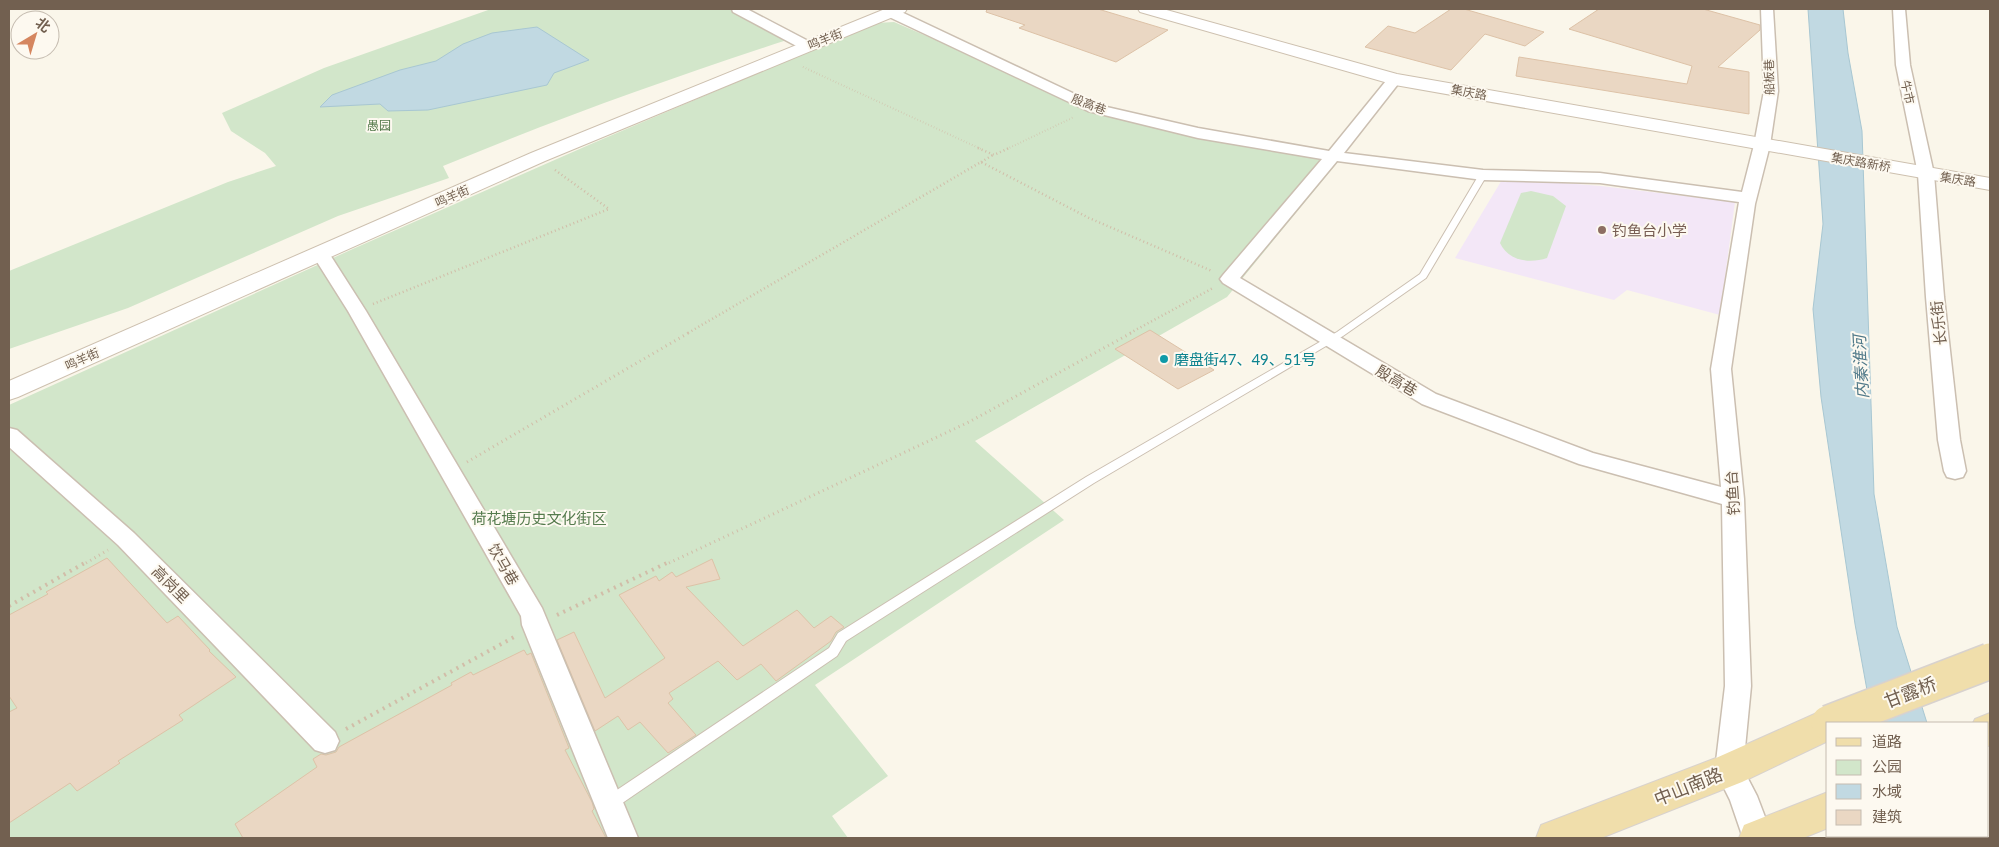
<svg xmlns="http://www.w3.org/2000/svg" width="1999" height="847" viewBox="0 0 1999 847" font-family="Lato,'Noto Sans SC',sans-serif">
<rect width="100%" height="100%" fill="#faf6ea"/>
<!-- education -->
<path fill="#f3e7f7" d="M1503,178L1601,186L1735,202L1720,315L1627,290L1614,300L1455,258Z"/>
<!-- green -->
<g fill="#d2e6ca">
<path d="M491,9H732L787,40C671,78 556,119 443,166L449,178L338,216L128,308L9,349V271L228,182L276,166L265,153L231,131L222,113L324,68Z"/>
<path d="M894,22L1093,108L1337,163L1227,297L975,441L1064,520L815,685L888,776L832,816L848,838H9V405L355,248L591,144L876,23Z"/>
<path d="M1531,191L1553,196L1566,206L1547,258C1530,264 1508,261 1500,243L1521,193Z"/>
</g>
<!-- water -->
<g fill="#c1d9e2" stroke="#a8c7d2">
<path d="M1808,9H1843L1848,53L1862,131L1874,494L1897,627L1927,723H1873L1855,624L1821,397L1813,309L1823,224Z"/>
<path d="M537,27L589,60L554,73L547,85L428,110L388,111L380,104L320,107L332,95L400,70L436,61L463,44L492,33Z"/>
</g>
<!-- building -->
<g fill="#ead7c3" stroke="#ddc2a7">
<path d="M987,9H1098L1168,30L1116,62L1019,28L1025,25L986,12Z"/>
<path d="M1451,9H1464L1544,32L1525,46L1485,34L1451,70L1365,47L1388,26L1415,33Z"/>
<path d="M1599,9H1703L1760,25V30L1718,67L1749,72V114L1516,76L1519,57L1687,84L1692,66L1569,29Z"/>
<path d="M1150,330L1214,370L1178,389L1115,349Z"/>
<path d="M107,558L167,623L178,616L210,650L209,651L236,677L179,715L183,720L118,761L120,763L77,791L70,783L9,823V712L17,708L9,696V615L48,594L46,592Z"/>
<path d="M712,559L720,579L686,587L743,646L797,610L814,628L831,616L844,627L836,632L831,641L776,681L761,664L737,680L718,661L669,693L673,699L668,703L696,735L668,753L640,722L628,730L618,716L595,731L557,640L574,632L605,698L665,658L619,595L656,576L659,581L672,572L676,577Z"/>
<path d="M524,650L527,655L531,653L569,748L565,750L592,802L594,809L592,811L606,838H243L235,824L317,767L313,759L321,754L326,755L336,752L339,747L452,685L451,683L471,672L473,675Z"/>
</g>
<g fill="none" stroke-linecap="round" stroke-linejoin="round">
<!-- lane casing -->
<g stroke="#cbbfb1" stroke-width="2">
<path id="lane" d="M1480,173H1486L1487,175L1426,278L1343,336L1094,483L846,641L837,656L615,808L610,809L605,808L603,803L605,798L829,648L838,633L1086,477L1337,332L1420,274Z"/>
</g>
<!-- street casing -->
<g stroke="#cbbfb1" stroke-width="3">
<g id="street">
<path d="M732,9H747L812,43L814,46L812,49H802L733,12Z"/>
<path d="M885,9H895L1098,105L1198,128L1329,151L1390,76H1400L1402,79L1344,153L1483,170L1600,173L1742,192L1754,145L1764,91L1761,9H1773L1778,91L1770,145L1755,204L1731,369L1744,499L1751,686L1743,769L1757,796L1773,838H1743L1730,800L1715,770L1725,686L1722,504L1579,464L1422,404L1223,283L1220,279L1223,275L1322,159L1198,138L1088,111L885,15L884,12ZM1337,161L1483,180L1600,183L1739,202L1711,369L1721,487L1593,453L1436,394L1240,278Z"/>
<path d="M1893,9H1905L1910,65L1934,174L1944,297L1960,440L1966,471L1963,477L1955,479L1947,477L1944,471L1938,440L1926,297L1918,174L1896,65Z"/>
<path d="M321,249L327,250L366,311L542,608L638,838H608L522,625L521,616L348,311L312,254L315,250Z"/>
<path d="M9,428L17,430L134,533L335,732L339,741L335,750L325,753L315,750L118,545L9,447Z"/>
</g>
</g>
<!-- secondary casing -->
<g stroke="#cdc0af" stroke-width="2">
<g id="secondary">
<path d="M885,9H907L905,12L545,161L18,397L9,400V381L531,153Z"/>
<path d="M1138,9H1163L1397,74L1990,178V190L1395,85L1140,12Z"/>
</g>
</g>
<!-- primary casing -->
<g stroke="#d8d2ce" stroke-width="2">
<g id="primary">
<path d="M1828,708L1841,713L1845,723H1828V741L1742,782L1601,838H1536L1541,825L1716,758Z"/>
<path d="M1990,713V745L1988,746V723H1973L1975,719Z"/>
<path d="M1828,792V828L1803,838H1739L1744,825Z"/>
</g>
</g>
<!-- path-far3 -->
<g stroke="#d1bda8" stroke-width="2" stroke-dasharray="0.5 2.5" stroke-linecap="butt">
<path d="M803,67L981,149"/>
<path d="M1007,149L1074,117"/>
</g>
<!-- path-far2 -->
<g stroke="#d1bda8" stroke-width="2.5" stroke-dasharray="1 3" stroke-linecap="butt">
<path d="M978,148L994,155L1009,148"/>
<path d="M981,162L993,155"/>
<path d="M373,304L609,209L555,170"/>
<path d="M688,333L981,162L1089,218L1212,271"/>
<path d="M1130,333L1213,288"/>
</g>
<!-- path-far1 -->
<g stroke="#d1bda8" stroke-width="3" stroke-dasharray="1 4" stroke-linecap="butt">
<path d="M467,462L690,332"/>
<path d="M86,563L108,550"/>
<path d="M669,563L969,422L1133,332"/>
</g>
<!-- path -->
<g stroke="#d1bda8" stroke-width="4" stroke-dasharray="2 5" stroke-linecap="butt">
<path d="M9,606L88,561"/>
<path d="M557,615L671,561"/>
<path d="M346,729L516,636"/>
</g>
<!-- lane -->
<use href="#lane" fill="#fff" fill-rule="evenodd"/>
<!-- street -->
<use href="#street" fill="#fff" fill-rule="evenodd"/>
<!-- secondary -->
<use href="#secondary" fill="#fff" fill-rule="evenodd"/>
<!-- primary -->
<use href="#primary" fill="#f0deab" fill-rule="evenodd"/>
<!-- primary-bridge casing -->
<g stroke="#d8d2ce" stroke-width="38" stroke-linecap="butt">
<path id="primary-bridge" d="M1829,723L1990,661"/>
</g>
<!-- primary-bridge -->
<use href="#primary-bridge" stroke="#f0deab" stroke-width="35"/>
</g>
<!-- markers -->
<circle fill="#8d6e63" stroke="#fdf9f0" stroke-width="2" cx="1602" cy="230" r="5"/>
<circle fill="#0f9aa8" stroke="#fdf9f0" stroke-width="2" cx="1164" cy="359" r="5"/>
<g text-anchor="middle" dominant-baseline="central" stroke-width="4" stroke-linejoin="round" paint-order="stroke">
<!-- far-street labels -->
<g font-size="12" fill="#726050" stroke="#fdf9f0">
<text transform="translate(825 39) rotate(-22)">鸣羊街</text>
<text transform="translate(1769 77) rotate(-91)">船板巷</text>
<text transform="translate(1469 92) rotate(10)">集庆路</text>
<text transform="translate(1908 92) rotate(78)">牛市</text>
<text transform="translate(1089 104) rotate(21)">殷高巷</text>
<text transform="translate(1861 162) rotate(10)">集庆路新桥</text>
<text transform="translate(1958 179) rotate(9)">集庆路</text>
<text transform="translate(452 196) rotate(-24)">鸣羊街</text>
<text transform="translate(82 359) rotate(-24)">鸣羊街</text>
</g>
<!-- far-park labels -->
<g font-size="12" fill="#557b4d" stroke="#fdf9f0">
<text x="379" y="125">愚园</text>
</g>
<!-- education labels -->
<g font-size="15" fill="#785e54" stroke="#fdf9f0" text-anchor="start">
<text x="1612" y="230">钓鱼台小学</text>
</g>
<!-- street labels -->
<g font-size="15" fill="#726050" stroke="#fdf9f0">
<text transform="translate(1938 323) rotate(-96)">长乐街</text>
<text transform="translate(1397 380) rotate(31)">殷高巷</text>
<text transform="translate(1732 493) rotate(-94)">钓鱼台</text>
<text transform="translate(504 564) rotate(60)">饮马巷</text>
<text transform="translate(171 584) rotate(45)">高岗里</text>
</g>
<!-- culture labels -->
<g font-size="15" fill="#0d838f" stroke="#fdf9f0" text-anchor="start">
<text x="1174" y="359">磨盘街47、49、51号</text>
</g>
<!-- park labels -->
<g font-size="15" fill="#557b4d" stroke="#fdf9f0">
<text x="539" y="518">荷花塘历史文化街区</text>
</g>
<!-- water labels -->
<g font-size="16" font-style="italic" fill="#507989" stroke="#fdf9f0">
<text transform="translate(1860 367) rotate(-93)">内秦淮河</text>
</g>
<!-- near-street labels -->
<g font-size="18" fill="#726050" stroke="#fdf9f0">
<text transform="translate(1910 692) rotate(-21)">甘露桥</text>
<text transform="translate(1688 786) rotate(-22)">中山南路</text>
</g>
</g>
<!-- border -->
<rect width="1999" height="847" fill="none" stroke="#726050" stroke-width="20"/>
<!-- legend -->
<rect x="1826" y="722" width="162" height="115" fill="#fdf9f0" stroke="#c5bcb0"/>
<rect x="1836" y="738" width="25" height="8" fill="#f0deab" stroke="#c5bcb0"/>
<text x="1872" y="747" font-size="15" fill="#726050">道路</text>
<rect x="1836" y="760" width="25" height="15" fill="#d2e6ca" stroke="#c5bcb0"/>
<text x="1872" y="772" font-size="15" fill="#726050">公园</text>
<rect x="1836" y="784" width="25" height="15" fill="#c1d9e2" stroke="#c5bcb0"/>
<text x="1872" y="797" font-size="15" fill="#726050">水域</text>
<rect x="1836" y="810" width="25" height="15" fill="#ead7c3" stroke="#c5bcb0"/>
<text x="1872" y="822" font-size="15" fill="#726050">建筑</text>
<!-- north arrow -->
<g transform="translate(35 35) rotate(38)"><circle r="24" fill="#fdf9f0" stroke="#c5bcb0"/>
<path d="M0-4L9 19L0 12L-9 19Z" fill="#d5865f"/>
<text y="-8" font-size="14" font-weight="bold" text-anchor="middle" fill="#726050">北</text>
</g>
</svg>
